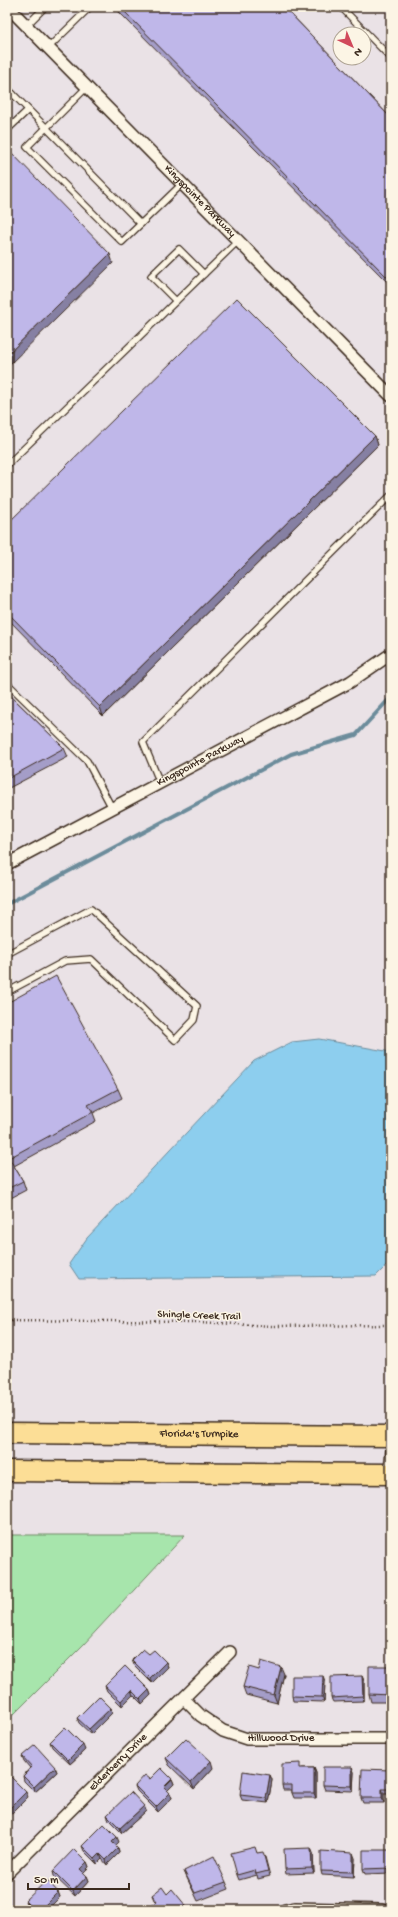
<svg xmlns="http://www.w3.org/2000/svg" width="398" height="1917" viewBox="0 0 398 1917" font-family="'Gochi Hand',sans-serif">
<rect width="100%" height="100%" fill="#eae2e6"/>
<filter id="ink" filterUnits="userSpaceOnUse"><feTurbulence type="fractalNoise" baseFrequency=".025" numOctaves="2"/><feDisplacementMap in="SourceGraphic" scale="8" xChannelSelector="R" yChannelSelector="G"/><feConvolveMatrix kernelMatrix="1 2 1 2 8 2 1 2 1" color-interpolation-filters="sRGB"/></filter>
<g filter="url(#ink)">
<!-- green -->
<path fill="#a7e5ac" stroke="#718865" d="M7,1535H185L84,1644L7,1721Z"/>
<!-- water -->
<path fill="#8dceee" stroke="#6c8c9b" d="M319,1039L391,1052V1261L376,1276L79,1279L69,1264L87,1238L254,1061L292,1042Z"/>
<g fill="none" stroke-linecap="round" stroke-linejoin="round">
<!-- stream -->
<path stroke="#6c8c9b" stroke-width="4" d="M7,904L291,754L356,735L391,697"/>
<!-- service casing -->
<g stroke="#3b2a1e" stroke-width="8">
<g id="service">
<path d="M341,7L391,58"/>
<path d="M26,26L45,7"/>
<path d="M48,48L90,7"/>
<path d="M87,87L27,147L122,242L182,184"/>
<path d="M7,88L141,224"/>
<path d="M7,100L13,94"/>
<path d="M7,130L28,110"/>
<path d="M176,301L151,276L179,249L204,274"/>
<path d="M7,465L238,241"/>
<path d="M7,683L87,761L112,808"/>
<path d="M160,783L143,742L391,495"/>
<path d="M7,954L91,909L197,1006L194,1020L175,1040L91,959L65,961L7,992"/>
<path d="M387,1471L390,1440"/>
</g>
</g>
<!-- minor casing -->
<g stroke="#3b2a1e" stroke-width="14">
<g id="minor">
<path id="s1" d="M8,7L391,396"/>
<path id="s2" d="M7,864L350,682L391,654"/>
<path id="s3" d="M184,1699L201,1716L223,1731L247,1739H391"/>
<path id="s4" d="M7,1873L230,1652"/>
<path d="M285,1910L295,1908L382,1910"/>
</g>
</g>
<!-- motorway casing -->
<g stroke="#3b2a1e" stroke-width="23">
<g id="motorway">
<path id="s5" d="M7,1433L391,1436"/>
<path d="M7,1471L391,1474"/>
</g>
</g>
<!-- path -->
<path stroke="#3b2a1e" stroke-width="2.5" stroke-dasharray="1 3" stroke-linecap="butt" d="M7,1320L198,1322L271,1326L391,1325"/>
<!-- service -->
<use href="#service" stroke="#fcf5e5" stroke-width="5.5"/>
<!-- minor -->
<use href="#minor" stroke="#fcf5e5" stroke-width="11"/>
<!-- motorway -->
<use href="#motorway" stroke="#fcde96" stroke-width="20"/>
</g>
<!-- wall -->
<g fill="#a49dc8" stroke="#3b2a1e">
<path d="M114,7H284L391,118V286Z"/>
<path d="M375,436L378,445L103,716L7,618V524Z"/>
<path d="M7,692L64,748L68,757L7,789Z"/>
<path d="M7,1003L118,1089L122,1098L93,1113L96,1121L14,1166L23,1181L26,1190L7,1200Z"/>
<path d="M149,1654L166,1662L168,1667L152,1683L134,1665L132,1660Z"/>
<path d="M391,1666V1702H371L369,1694Z"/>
<path d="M259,1670L284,1674L277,1703L246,1695L243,1687Z"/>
<path d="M362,1676L364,1681V1701L333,1702L331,1698Z"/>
<path d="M325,1681L324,1702L293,1701L292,1696Z"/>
<path d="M105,1686L149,1690L151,1695L142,1704L133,1695L122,1706L107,1691Z"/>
<path d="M111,1708L112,1713L91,1734L79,1723L77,1718Z"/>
<path d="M50,1742L85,1750L70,1764L52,1747Z"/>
<path d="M22,1756L55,1767L57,1772L35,1792L24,1781L23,1776L30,1768L24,1761Z"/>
<path d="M166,1758L213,1768L194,1789L169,1765Z"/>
<path d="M352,1767L354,1772L353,1791L325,1790L323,1785Z"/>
<path d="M302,1768H314L316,1773V1798H294L292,1793V1790H283L282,1785Z"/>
<path d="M391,1770V1794H384V1803H363L361,1798Z"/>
<path d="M270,1775L272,1780L268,1803L242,1800L240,1795Z"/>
<path d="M150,1779H172L174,1784L167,1790L170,1793L172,1798L158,1812L137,1791L135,1786Z"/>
<path d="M144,1806L146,1811L122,1833L109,1820L107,1815Z"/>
<path d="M119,1842L115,1845L118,1848L119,1853L107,1865L102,1859L97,1864L84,1851L82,1846Z"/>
<path d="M391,1850V1873L365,1874L363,1869Z"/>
<path d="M257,1853L265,1857L270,1876L258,1879L257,1875L239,1880L237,1875Z"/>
<path d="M313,1853L314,1873L286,1874L285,1869Z"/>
<path d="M355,1858L354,1877L322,1875L321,1871Z"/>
<path d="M87,1862L89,1867L83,1872L87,1876L89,1881L75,1896L54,1876L53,1871Z"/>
<path d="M184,1871L226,1882L229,1889L198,1901L187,1878Z"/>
<path d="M58,1892L60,1897L47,1910H31L27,1906L25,1901Z"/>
<path d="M167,1894L187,1910H149L148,1908L156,1902L154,1900L152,1895Z"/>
</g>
<!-- shaded-wall -->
<g fill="#8680a3" stroke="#3b2a1e">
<path d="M110,254L113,263L7,367V355Z"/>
<path d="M375,436L378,445L103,716L100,707Z"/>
<path d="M166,1662L168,1667L152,1683L150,1678Z"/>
<path d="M281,1667L284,1674L277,1703L274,1695Z"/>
<path d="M323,1676L325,1681L324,1702L322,1697Z"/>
<path d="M362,1676L364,1681V1701L363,1696Z"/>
<path d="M131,1690L133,1695L122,1706L121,1701Z"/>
<path d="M149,1690L151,1695L142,1704L140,1699Z"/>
<path d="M111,1708L112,1713L91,1734L89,1729Z"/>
<path d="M83,1745L85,1750L70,1764L68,1760Z"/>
<path d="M211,1761L213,1768L194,1789L191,1782Z"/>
<path d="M55,1767L57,1772L35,1792L34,1787Z"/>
<path d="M352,1767L354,1772L353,1791L352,1786Z"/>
<path d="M314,1768L316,1773V1798L314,1793Z"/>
<path d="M270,1775L272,1780L268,1803L266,1798Z"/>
<path d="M172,1779L174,1784L166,1792L164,1787Z"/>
<path d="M382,1789L384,1794V1803L382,1798Z"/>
<path d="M26,1792L28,1797L7,1818V1811Z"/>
<path d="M170,1793L172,1798L158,1812L156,1807Z"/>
<path d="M144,1806L146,1811L122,1833L120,1828Z"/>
<path d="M117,1837L119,1842L114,1847L112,1842Z"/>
<path d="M118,1848L119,1853L107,1865L106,1860Z"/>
<path d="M311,1848L313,1853L314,1873L312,1868Z"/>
<path d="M353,1853L355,1858L354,1877L353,1872Z"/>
<path d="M100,1854L102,1859L97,1864L95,1859Z"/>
<path d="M87,1862L89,1867L82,1874L80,1869Z"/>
<path d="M87,1876L89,1881L75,1896L73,1891Z"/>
<path d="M58,1892L60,1897L47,1910H40Z"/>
<path d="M186,1906L187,1910H180Z"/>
</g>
<!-- building -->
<g fill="#bfb7e9" stroke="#3b2a1e">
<path d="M120,7H284L391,118V281Z"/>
<path d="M7,148L110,254L7,355Z"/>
<path d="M237,298L375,436L100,707L7,612V524Z"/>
<path d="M7,692L64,748L7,779Z"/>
<path d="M56,976L118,1089L88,1105L93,1112L9,1158L23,1181L7,1189V1003Z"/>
<path d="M143,1649L149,1654L154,1650L166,1662L150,1678L132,1660Z"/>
<path d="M261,1661L281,1667L274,1695L243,1687L249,1667L259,1670Z"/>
<path d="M125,1666L149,1690L140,1699L131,1690L121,1701L105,1686Z"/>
<path d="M369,1666H391V1695L369,1694Z"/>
<path d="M292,1676H323L322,1697L292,1696Z"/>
<path d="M362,1676L363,1696L331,1698V1677Z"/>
<path d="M99,1696L111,1708L89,1729L77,1718Z"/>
<path d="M65,1727L83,1745L68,1760L50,1742Z"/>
<path d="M186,1738L211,1761L191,1782L166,1758Z"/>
<path d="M35,1745L55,1767L34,1787L23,1776L32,1767L22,1756Z"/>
<path d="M300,1763V1768H314V1793H292V1785H282V1764Z"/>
<path d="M323,1767H352V1786L323,1785Z"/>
<path d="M161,1768L172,1779L164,1787L170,1793L156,1807L135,1786L145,1775L150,1779Z"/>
<path d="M362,1769L391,1770V1789H382V1798H361Z"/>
<path d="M243,1771L270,1775L266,1798L240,1795Z"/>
<path d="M7,1773L26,1792L7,1811Z"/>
<path d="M131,1792L144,1806L120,1828L107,1815Z"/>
<path d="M104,1824L117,1837L112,1842L118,1848L106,1860L100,1854L95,1859L82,1846Z"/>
<path d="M255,1847L257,1853L263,1852L268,1871L256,1874L255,1870L237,1875L231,1853Z"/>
<path d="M311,1848L312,1868L285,1869L284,1849Z"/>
<path d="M74,1849L87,1862L80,1869L87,1876L73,1891L53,1871Z"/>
<path d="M363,1850H391V1868L363,1869Z"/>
<path d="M321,1851L353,1853V1872L321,1871Z"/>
<path d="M214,1856L226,1882L195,1893L184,1871Z"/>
<path d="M47,1880L58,1892L40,1910H34L25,1901Z"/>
<path d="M162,1887L167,1894L172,1889L186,1906L180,1910H173V1909L172,1910H149L148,1908L157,1901L152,1895Z"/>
<path d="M18,1907L21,1910H15Z"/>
</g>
</g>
<g text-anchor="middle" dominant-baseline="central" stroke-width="3" stroke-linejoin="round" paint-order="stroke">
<!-- street labels -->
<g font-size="11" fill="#3b2a1e" stroke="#fcf5e5">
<text stroke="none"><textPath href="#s1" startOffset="273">Kingspointe Parkway</textPath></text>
<text stroke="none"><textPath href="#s2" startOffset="219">Kingspointe Parkway</textPath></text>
<text transform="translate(199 1316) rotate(2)">Shingle Creek Trail</text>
<text stroke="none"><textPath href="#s5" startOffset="192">Florida's Turnpike</textPath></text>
<text stroke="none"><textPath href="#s3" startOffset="110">Hillwood Drive</textPath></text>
<text stroke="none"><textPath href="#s4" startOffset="157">Elderberry Drive</textPath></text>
</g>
</g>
<!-- margin -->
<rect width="398" height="1917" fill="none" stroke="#fcf5e5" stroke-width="24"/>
<rect x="12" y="12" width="374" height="1893" fill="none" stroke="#3b2a1e" stroke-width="1.5" filter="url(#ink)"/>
<!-- north arrow -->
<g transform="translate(352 46) rotate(136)"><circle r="19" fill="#fcf5e5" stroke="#afa495"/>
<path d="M0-3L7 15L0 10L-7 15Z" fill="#d1495b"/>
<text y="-6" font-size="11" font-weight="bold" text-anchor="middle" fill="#3b2a1e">N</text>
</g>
<!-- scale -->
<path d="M28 1883v6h101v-6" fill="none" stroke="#3b2a1e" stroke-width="2"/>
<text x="34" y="1883" font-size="12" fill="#3b2a1e" stroke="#fcf5e5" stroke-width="3" paint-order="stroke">50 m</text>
</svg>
